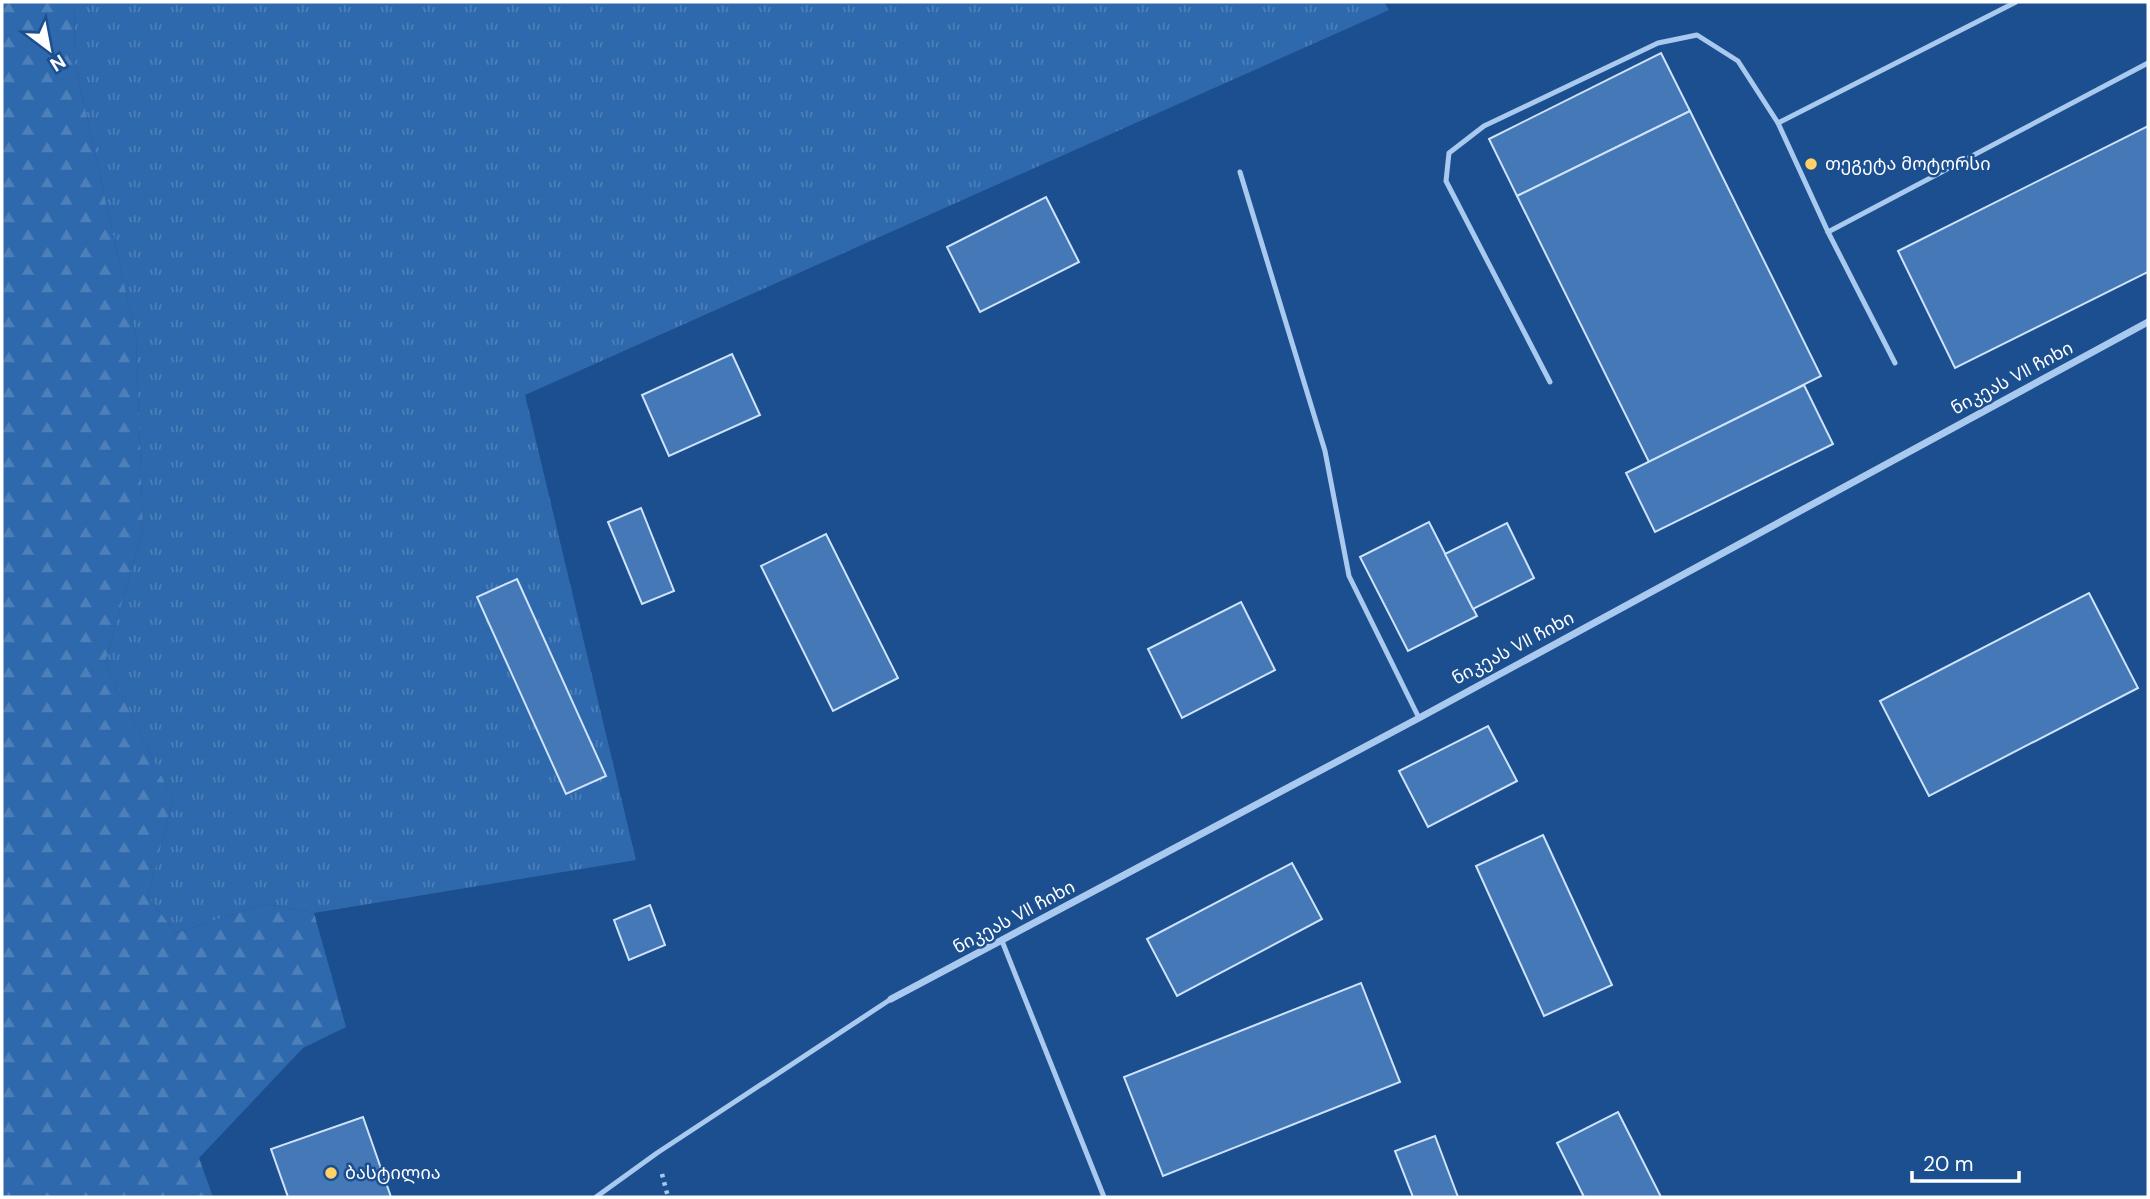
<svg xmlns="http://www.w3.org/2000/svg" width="2150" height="1199" viewBox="0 0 2150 1199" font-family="'DM Sans','Noto Sans Georgian',sans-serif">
<defs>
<pattern id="grass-tufts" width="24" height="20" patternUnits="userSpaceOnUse" patternTransform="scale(1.75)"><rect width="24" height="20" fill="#2e69ad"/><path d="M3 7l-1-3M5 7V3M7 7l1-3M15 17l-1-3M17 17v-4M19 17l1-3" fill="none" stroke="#4d80b9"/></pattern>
<pattern id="forest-firs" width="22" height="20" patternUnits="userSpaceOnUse" patternTransform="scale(1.75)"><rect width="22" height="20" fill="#2e69ad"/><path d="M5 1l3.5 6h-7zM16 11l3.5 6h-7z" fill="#4d80b9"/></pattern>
</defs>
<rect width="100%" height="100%" fill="#1b4f8f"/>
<!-- grass -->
<path fill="url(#grass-tufts)" d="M75,2H1384L1389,10L525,395L636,860L314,913L266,904L176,933L148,897L173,799L105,663L143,528L136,337L74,59Z"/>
<!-- forest -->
<path fill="url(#forest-firs)" d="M2,2H75L74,59L136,337L143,528L105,663L173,799L148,897L176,933L266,904L314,913L346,1027L303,1048L199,1158L213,1197H2Z"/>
<!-- building -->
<g fill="#4478b7" stroke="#cfe3fa" stroke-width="2">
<path d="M1661,53L1690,111L1517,196L1489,139Z"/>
<path d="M1690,111L1821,376L1649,462L1517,196Z"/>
<path d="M2148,126V272L1955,368L1898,251Z"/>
<path d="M1046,197L1079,262L980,312L947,247Z"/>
<path d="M732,354L760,415L669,456L642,395Z"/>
<path d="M1804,385L1833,444L1655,532L1626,473Z"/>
<path d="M641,508L674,591L642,604L608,522Z"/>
<path d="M1429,522L1477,616L1408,651L1360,557Z"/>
<path d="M1507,523L1534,578L1473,609L1445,554Z"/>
<path d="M826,534L898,678L833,711L761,566Z"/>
<path d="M517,579L606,776L566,794L477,597Z"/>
<path d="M2089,593L2138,688L1929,796L1880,701Z"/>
<path d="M1241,602L1275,670L1182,718L1148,649Z"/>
<path d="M1488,726L1517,781L1428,827L1399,771Z"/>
<path d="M1543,835L1612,985L1544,1016L1476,866Z"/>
<path d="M1292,863L1322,919L1177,996L1147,939Z"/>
<path d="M650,905L665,945L629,960L614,920Z"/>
<path d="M1361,983L1400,1082L1163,1176L1124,1077Z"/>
<path d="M1618,1112L1661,1197H1584L1557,1143Z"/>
<path d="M363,1117L391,1197H288L271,1149Z"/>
<path d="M1435,1136L1458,1197H1413L1395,1151Z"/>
</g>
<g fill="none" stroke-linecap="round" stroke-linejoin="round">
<!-- path -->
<path stroke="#a9c9ee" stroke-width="4.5" stroke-dasharray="3.5 5" stroke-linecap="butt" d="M662,1174L668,1197"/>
<!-- lane -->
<g stroke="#a9c9ee" stroke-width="5">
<path d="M1778,123L1828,232L1895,363"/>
<path d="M1240,172L1325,451L1349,576L1419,718"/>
<path d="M1828,232L2148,63"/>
<path d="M1550,382L1446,181L1449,153L1484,126L1658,43L1697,35L1738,61L1778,123L2016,2"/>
<path d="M1002,941L1104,1197"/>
<path d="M596,1197L657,1153L891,999"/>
</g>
<!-- street -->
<path stroke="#a9c9ee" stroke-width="7" d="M891,999L1419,718L2148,322"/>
</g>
<!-- markers -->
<g fill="#ffd166" stroke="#1b4f8f" stroke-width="2.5">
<circle cx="1811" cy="164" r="7"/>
<circle cx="331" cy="1173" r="7"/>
</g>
<g text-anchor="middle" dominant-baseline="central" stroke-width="5" stroke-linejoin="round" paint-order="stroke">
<!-- poi labels -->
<g font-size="18" fill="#fff" stroke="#1b4f8f" text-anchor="start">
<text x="1825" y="164">თეგეტა მოტორსი</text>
<text x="345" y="1173">ბასტილია</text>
</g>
<!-- street labels -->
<g font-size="18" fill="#fff" stroke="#1b4f8f">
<text transform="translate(2012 378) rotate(-28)">ნიკეას VII ჩიხი</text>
<text transform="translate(1513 648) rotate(-28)">ნიკეას VII ჩიხი</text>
<text transform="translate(1014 917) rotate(-28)">ნიკეას VII ჩიხი</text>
</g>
</g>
<!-- border -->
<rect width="2150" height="1199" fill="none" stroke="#ffffff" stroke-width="7"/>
<!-- north arrow -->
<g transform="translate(49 49) rotate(148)" stroke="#1b4f8f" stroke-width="5" paint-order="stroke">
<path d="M0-5L12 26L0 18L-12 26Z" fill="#ffffff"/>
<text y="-10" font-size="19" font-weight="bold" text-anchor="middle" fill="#ffffff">N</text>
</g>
<!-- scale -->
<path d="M1912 1171v10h107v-10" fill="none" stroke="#ffffff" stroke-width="3.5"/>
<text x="1923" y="1171" font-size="21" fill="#ffffff" stroke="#1b4f8f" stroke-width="5" paint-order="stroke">20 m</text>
</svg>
